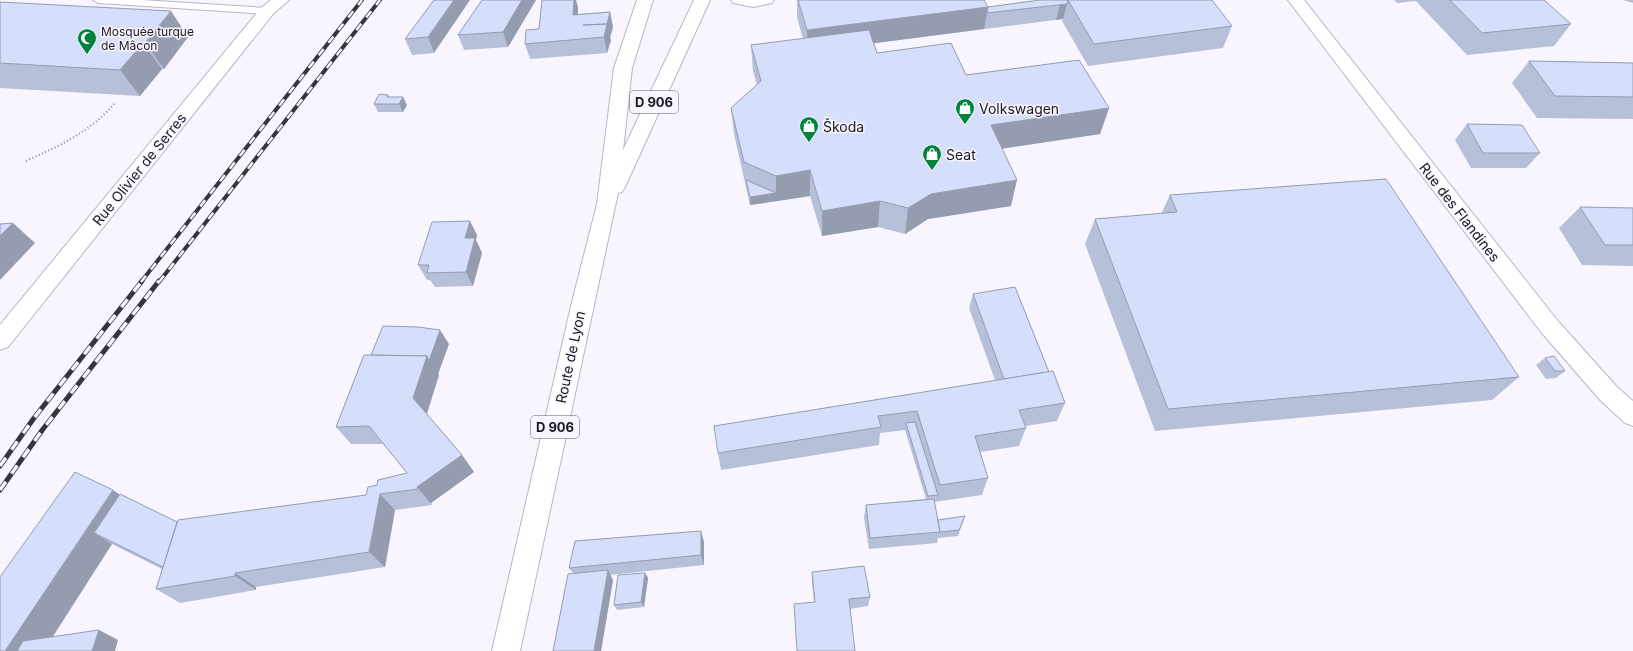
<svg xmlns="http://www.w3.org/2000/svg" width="1633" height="651" viewBox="0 0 1633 651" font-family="Inter,sans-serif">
<rect width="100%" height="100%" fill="#f8f5fe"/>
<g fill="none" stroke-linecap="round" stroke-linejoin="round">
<!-- service casing -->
<g stroke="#bbb3c8" stroke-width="2">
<path id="service" d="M93,0H142L267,8L272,11L267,14L98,3Z"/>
</g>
<!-- minor casing -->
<g stroke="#bbb3c8" stroke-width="2">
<g id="minor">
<path d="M271,0H289L273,14L8,347L0,350V325L261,8Z"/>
<path d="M731,0H774L772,3L753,7L733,3Z"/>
<path d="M1288,0H1304L1557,320L1617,387L1633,401V426L1625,423L1601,401L1541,332Z"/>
</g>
</g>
<!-- primary casing -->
<g stroke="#bbb3c8" stroke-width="2">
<path id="primary" d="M637,0H653L632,68L623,150L694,0H710L625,187L622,192L618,193L520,651H492L571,306L597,204L614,68Z"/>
</g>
<!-- path -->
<path stroke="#838088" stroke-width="2" stroke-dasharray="1 2.5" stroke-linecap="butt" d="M26,161C59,146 90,132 114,104"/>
<!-- service -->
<use href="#service" fill="#fff" fill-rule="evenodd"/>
<!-- minor -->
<use href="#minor" fill="#fff" fill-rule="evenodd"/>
<!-- primary -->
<use href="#primary" fill="#fff" fill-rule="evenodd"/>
<!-- rail-far1 casing -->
<g stroke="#37353c" stroke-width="4">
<g id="rail-far1">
<path d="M141,282L362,0"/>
<path d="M159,282L380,0"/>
</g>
</g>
<!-- rail casing -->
<g stroke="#37353c" stroke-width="5">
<g id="rail">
<path d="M0,466L34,418L142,281"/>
<path d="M0,490L43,429L159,281"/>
</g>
</g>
<!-- rail-far1 -->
<use href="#rail-far1" stroke="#f8f5fe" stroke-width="2.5" stroke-dasharray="8" stroke-linecap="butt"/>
<!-- rail -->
<use href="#rail" stroke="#f8f5fe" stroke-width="3.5" stroke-dasharray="10" stroke-linecap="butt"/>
</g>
<!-- wall -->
<g fill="#b7c0d9">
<path d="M434,0V53L412,55L405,39Z"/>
<path d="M482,0H536L508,47L464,50L458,35Z"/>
<path d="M542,0H576L578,8V14L610,12L613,27L610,38L611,40L607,53L530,59L525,44L539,29Z"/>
<path d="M797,0H984L988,7L1040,0H1212L1232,26L1223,48L1088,66L1062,21L1063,19L874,43L877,53L966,75L1109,108L1100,134L1002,149L1011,206L928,219L905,234L878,227L822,236L810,196L750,205L734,134L731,108L757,85L753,71L751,45L803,39L797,17Z"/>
<path d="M1394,0H1544L1571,24L1554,46L1467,55L1416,1L1397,3Z"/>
<path d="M1623,0H1633V3Z"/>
<path d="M0,2L188,37L164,69H162L140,96L0,88Z"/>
<path d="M1529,61L1633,63V119L1537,118L1512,83Z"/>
<path d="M388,95L389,97L407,105L403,112H378L374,104Z"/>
<path d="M1467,124L1540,153L1526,168H1471L1455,140Z"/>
<path d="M1170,195L1519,377L1492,400L1155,431L1085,244L1095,219L1161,214Z"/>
<path d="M1580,207L1633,208V266L1582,265L1559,228Z"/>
<path d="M477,235L476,240L482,253L473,286L435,287L430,280H427L418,265Z"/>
<path d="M973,294L1049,372L1065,403L1057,421L1025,426L1026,428L1019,446L980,452L988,478L982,495L934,502L938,520L965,516L958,536L938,538L937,543L869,549L864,517L866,505L926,499L905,430L880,433L879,445L721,470L718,453L995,380L969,308Z"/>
<path d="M449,344L438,374L439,375L427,414L462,455L474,472L431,503L432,505L395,510L385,567L256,587V590L180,603L156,589L162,569L112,544L53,637L118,640L0,651L120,494L177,522L366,495L377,485L407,473L383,444H351L336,427L371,355Z"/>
<path d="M1545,358L1565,371L1556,378L1546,379L1536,365Z"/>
<path d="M704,542V565L610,575L613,580L601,651H553L573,573L569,568Z"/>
<path d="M812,572L870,597L868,606L850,609L814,602L812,582Z"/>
<path d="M645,573L648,578L644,607L617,610L614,605Z"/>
</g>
<!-- shaded-wall -->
<g fill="#959cb0">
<path d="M454,0H470L434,53L428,37Z"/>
<path d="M522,0H536L508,47L503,32Z"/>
<path d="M574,0H576L578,8L577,30L573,15Z"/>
<path d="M1067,4L1063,19L1056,20L1060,5Z"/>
<path d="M988,7L984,29L807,52V30Z"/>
<path d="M171,11L188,37L164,69L145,43Z"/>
<path d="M610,12L613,27L610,38L611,40L607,53L604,37L607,26V24Z"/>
<path d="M143,43L162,69L140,96L120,70Z"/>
<path d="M403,97L407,105L403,112L399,104Z"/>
<path d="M1109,108L1100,134L985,151L991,125Z"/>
<path d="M810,170V196L750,205V197L776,193V176Z"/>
<path d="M1017,180L1011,206L928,219L905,234L908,208L931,194Z"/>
<path d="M880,201L878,227L822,236V211Z"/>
<path d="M470,221L477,235L476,240L482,253L473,286L466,272L465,238Z"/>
<path d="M13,223L35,243L0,280V236Z"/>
<path d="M440,330L449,344L438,374L439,375L426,416L413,398L427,356Z"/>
<path d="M462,455L474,472L431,503L432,505L417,487Z"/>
<path d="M113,490L137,506L94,533L112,544L43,651H5Z"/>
<path d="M380,494L395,510L385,567L369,552Z"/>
<path d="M701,531L704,542V565L701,555Z"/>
<path d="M608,570L613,580L601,651H594Z"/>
<path d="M235,573L256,587V590L235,576Z"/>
<path d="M645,573L648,578L644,607L641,602Z"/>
<path d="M99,630L118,640L115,651H92Z"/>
</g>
<!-- building -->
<g fill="#d5dffc" stroke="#959cb0">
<path d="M434,0H454L428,37L405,39Z"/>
<path d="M482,0H522L503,32L458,35Z"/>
<path d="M542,0H574L573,15L610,12L607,24L583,25L607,24L604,37L525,44L526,30L539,29Z"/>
<path d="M798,0H984L988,7L807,30Z"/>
<path d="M1040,0H1068L1067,4L987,13L988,7Z"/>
<path d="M1068,0H1212L1232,26L1094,44Z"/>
<path d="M1450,0H1544L1571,24L1482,33Z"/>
<path d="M0,2L171,11L145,43H143L120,70L0,63Z"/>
<path d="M869,30L877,53L951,43L966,75L1079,60L1109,108L991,125L1017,180L931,194L908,208L880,201L822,211L810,170L776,176L744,162L731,108L761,81L751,45Z"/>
<path d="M1529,61L1633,63V97L1555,96Z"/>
<path d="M379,94L388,95L387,97H403L399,104H374Z"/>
<path d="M1467,124L1522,125L1540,153H1483Z"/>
<path d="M1386,179L1519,377L1168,409L1095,219L1177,212L1170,195Z"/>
<path d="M746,180L776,193L750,197Z"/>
<path d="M1580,207L1633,208V245H1605Z"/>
<path d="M470,221L465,238H475L466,272L427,273L429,265H418L432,222Z"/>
<path d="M13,223L0,236V224Z"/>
<path d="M1015,287L1049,372L1004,379L973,294Z"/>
<path d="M383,326L418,327L440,330L429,361L427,356L371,355Z"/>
<path d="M364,355L427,356L413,398L462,455L417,487L418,489L380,494L369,552L235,573V576L156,589L178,520L366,495L368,487L377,485L378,480L407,473L369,426L336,427Z"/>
<path d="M1554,356L1565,371H1555L1545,358Z"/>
<path d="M1053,371L1065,403L1019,410L1026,428L975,436L988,478L940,485L917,411L878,416L881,427L718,453L714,426Z"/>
<path d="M915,422L938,495L928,496L906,423Z"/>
<path d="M75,472L113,490L5,651H0V577Z"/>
<path d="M120,494L177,522L163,567L94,533Z"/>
<path d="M934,499L940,532L870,538L866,505Z"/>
<path d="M965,516L959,530L940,532L938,520Z"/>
<path d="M701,531V555L569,568L575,541Z"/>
<path d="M864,566L870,597L849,599L855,651H797L794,604L815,602L812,572Z"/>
<path d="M608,570L594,651H553L568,574Z"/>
<path d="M645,573L641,602L614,605L618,575Z"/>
<path d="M99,630L92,651H17L23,641Z"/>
</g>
<!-- icons -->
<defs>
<g id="mosque-pin" transform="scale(1)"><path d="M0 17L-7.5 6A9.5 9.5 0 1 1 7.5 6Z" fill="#02833c" stroke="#f8f5fe"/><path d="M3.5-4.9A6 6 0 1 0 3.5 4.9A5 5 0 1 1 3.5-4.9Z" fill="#fff"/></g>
<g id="shop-pin" transform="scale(1)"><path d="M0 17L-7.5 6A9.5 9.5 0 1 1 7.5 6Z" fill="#02833c" stroke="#f8f5fe"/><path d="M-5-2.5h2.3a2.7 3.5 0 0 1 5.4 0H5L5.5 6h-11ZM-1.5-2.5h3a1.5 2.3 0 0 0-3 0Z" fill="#fff"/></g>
</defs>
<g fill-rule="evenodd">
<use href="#mosque-pin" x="87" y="38"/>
<use href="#shop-pin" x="965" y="108"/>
<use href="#shop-pin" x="809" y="126"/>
<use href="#shop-pin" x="932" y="154"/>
</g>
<g text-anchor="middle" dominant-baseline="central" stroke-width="3" stroke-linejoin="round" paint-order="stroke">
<!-- far-poi labels -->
<g font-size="12" fill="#1b1920" stroke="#f8f5fe" text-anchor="start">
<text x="101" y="31">Mosquée turque<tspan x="101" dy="14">de Mâcon</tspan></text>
</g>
<!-- shield labels -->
<g fill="#f8f5fe" stroke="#5d5b63" stroke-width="1">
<rect x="630" y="91" width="48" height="22" rx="3"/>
<rect x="531" y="416" width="48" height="22" rx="3"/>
</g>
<g font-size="13" font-weight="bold" fill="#1b1920">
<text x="654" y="102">D 906</text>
<text x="555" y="427">D 906</text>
</g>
<!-- poi labels -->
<g font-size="14" fill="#1b1920" stroke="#f8f5fe" text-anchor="start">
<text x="979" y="108">Volkswagen</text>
<text x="823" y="126">Škoda</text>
<text x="946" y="154">Seat</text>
</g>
<!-- street labels -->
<g font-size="14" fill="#1b1920" stroke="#f8f5fe">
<text transform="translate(139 169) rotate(-51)">Rue Olivier de Serres</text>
<text transform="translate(1460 212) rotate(52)">Rue des Flandines</text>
<text transform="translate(570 357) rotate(-78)">Route de Lyon</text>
</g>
</g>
</svg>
